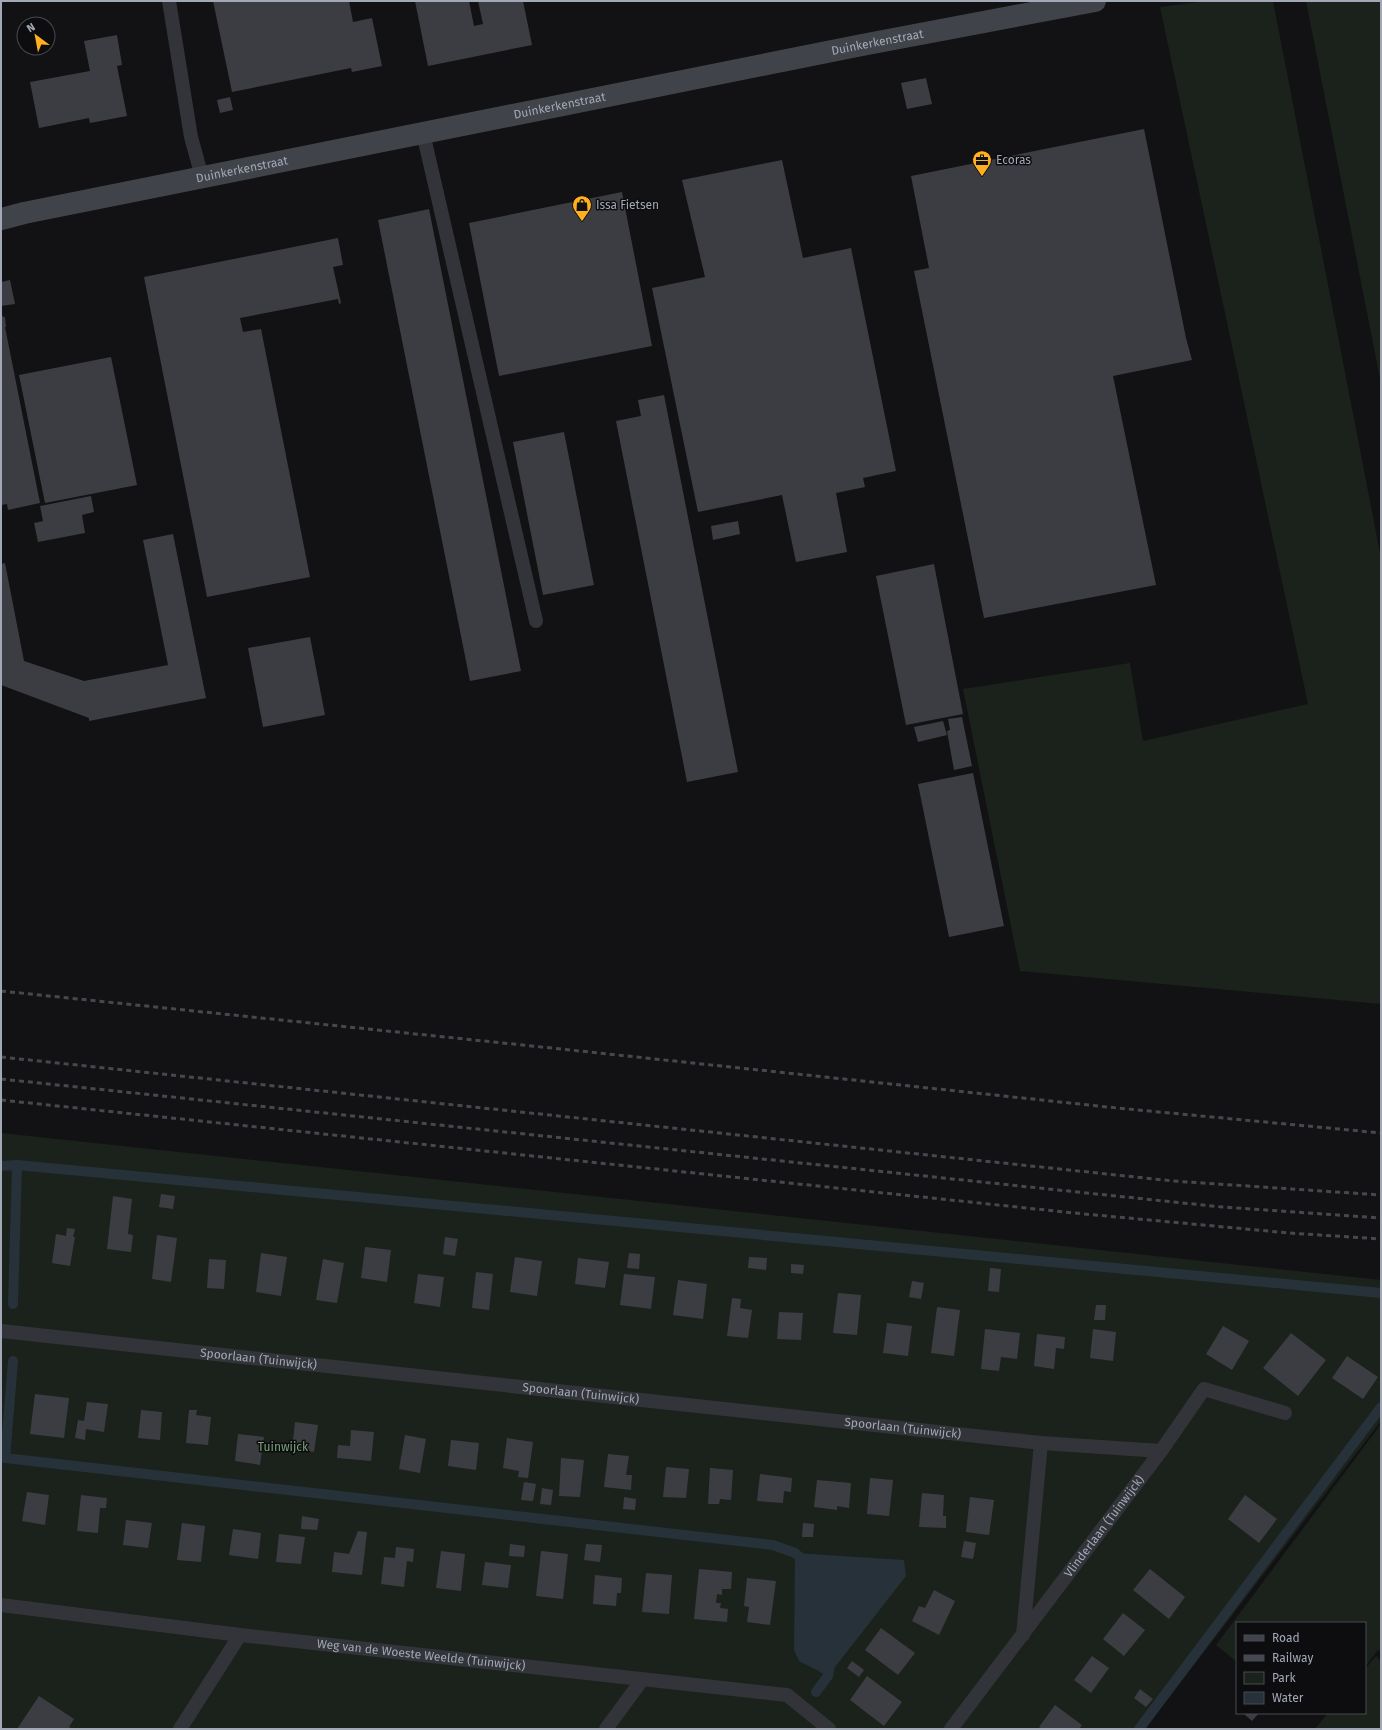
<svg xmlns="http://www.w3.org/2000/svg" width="1382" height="1730" viewBox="0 0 1382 1730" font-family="'Fira Sans',sans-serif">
<rect width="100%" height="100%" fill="#121214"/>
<!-- green -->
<g fill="#1a221b">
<path d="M1207,1H1273L1381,558V1004L1020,971L963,689L1130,663L1143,741L1308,704L1160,7Z"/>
<path d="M1306,1H1381V384Z"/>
<path d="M1,1133L1381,1280V1421L1145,1729H1Z"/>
<path d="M1381,1424V1652L1378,1650L1365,1667V1623H1237V1662L1216,1645Z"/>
<path d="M1376,1656L1381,1661V1729H1315L1328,1713H1365V1669Z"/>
</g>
<!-- water -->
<path fill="#273139" d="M795,1553L904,1560L906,1576L828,1676L799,1661L794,1650Z"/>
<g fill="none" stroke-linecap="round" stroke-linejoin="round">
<!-- stream -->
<g stroke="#273139" stroke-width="10">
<path d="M1,1166L17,1165L1381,1293"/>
<path d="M13,1304L17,1165"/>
<path d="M13,1361L5,1458L773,1545L795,1553L804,1561"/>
<path d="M816,1692L828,1676L830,1663"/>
<path d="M1139,1729L1381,1407"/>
</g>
</g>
<!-- building -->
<g fill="#3c3d42">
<path d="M213,1H349L353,22L372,18L382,66L352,72L351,68L232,92Z"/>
<path d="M415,1H469L474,26L483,24L478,1H523L532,45L428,66Z"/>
<path d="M117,35L122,65L117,66L127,116L90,123L89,118L39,128L30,82L90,71L84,41Z"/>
<path d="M926,78L932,104L907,109L901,83Z"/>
<path d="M230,97L233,110L220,113L217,100Z"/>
<path d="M1144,129L1186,338L1192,360L1113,376L1156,585L984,618L914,271L929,268L911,176Z"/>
<path d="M782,160L803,258L851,248L896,471L863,478L865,487L836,493L847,552L796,562L782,495L698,512L652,288L705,277L682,180Z"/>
<path d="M622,192L652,346L499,376L469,223Z"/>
<path d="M429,209L521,671L470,681L378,220Z"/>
<path d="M338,238L343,265L333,267L341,303L339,304L338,299L240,318L243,332L261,329L310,577L207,597L144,277Z"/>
<path d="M10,280L15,304L1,306V282Z"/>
<path d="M1,312L3,317H5L6,327H5L40,503L8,510L7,504L1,505Z"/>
<path d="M111,357L137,485L45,503L19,375Z"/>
<path d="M664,395L738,772L687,782L616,421L641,416L638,400Z"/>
<path d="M564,432L594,585L543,595L513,442Z"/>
<path d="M91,496L94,512L82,515L85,533L38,542L34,523L43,521L40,506Z"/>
<path d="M738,521L740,534L713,540L711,526Z"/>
<path d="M173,534L206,698L89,721V718L1,685V564L5,563L24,661L84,681L168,665L143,540Z"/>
<path d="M934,564L963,714L906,725L876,576Z"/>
<path d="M310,637L325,715L263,727L248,648Z"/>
<path d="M962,717L972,766L954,770L947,731L950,730L948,719Z"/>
<path d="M943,721L947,735L918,742L914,727Z"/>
<path d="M973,773L1004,926L949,937L918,784Z"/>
<path d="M161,1194L175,1196L173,1209L159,1207Z"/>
<path d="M113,1196L132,1199L128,1234L133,1235L131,1252L107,1249Z"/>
<path d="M67,1228L75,1229L73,1237H75L70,1266L52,1263L56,1234L66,1236Z"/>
<path d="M157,1235L177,1238L171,1282L152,1279Z"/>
<path d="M445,1237L458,1239L455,1256L443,1254Z"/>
<path d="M365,1247L391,1250L387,1282L361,1278Z"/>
<path d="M261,1253L287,1257L281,1296L256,1292Z"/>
<path d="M629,1253L640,1254L639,1269L627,1268Z"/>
<path d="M515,1257L542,1261L537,1296L510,1292Z"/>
<path d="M749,1257L767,1258L766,1270L748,1268Z"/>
<path d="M578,1258L609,1262L605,1288L575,1284Z"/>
<path d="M209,1259L226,1260L224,1289L207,1288Z"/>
<path d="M323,1259L344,1263L337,1303L316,1300Z"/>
<path d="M791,1264L804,1265L803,1274L791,1273Z"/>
<path d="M990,1268L1001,1269L999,1292L988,1291Z"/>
<path d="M476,1272L493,1274L489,1310L472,1308Z"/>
<path d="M418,1274L444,1277L440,1307L414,1303Z"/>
<path d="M624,1274L655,1277L651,1309L620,1305Z"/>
<path d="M678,1280L707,1284L703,1319L673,1315Z"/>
<path d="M912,1281L924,1283L921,1299L909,1297Z"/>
<path d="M838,1293L861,1295L857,1335L833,1333Z"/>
<path d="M732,1298L741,1299L740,1308L752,1310L748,1338L727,1336Z"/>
<path d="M1096,1305H1106L1105,1320H1094Z"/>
<path d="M937,1307L960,1310L954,1356L931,1353Z"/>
<path d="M779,1312L803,1313L801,1340L777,1339Z"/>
<path d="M887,1323L912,1326L908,1356L883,1353Z"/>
<path d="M1223,1326L1249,1341L1232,1370L1206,1354Z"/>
<path d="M985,1329L1020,1333L1017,1359L1001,1357L999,1371L981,1369Z"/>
<path d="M1093,1329L1116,1332L1113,1361L1090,1358Z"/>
<path d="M1291,1333L1326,1360L1298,1396L1263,1368Z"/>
<path d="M1037,1334L1065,1337L1064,1349L1056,1348L1054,1369L1034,1366Z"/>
<path d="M1347,1356L1378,1377L1363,1399L1332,1378Z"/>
<path d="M35,1394L69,1398L64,1438L30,1434Z"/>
<path d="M87,1402L108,1404L104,1432L86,1429L85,1440L75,1438L78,1420L84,1421Z"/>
<path d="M141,1410L162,1412L160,1440L138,1438Z"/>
<path d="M189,1410H197L196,1415L211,1417L208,1445L186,1443Z"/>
<path d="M295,1422L318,1425L314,1452L292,1449Z"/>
<path d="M351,1430L374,1432L371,1461L337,1458L338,1445L350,1446Z"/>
<path d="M238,1434L264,1437L260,1465L235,1461Z"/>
<path d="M405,1435L426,1439L420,1473L399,1469Z"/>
<path d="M507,1438L533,1442L528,1478L518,1477L519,1471L503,1468Z"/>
<path d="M451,1440L479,1443L476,1470L448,1466Z"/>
<path d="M608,1454L629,1456L626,1475H632L631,1490L604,1487Z"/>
<path d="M561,1458L584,1460L580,1497L559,1496Z"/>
<path d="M666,1467L689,1469L686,1498L663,1497Z"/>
<path d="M710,1468L733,1470L731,1500L720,1499L719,1504H708Z"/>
<path d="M760,1474L792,1478L791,1492L784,1491L783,1503L757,1501Z"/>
<path d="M870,1478L893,1480L889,1516L867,1514Z"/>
<path d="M817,1480L851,1483L849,1508L837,1506V1510L814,1507Z"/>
<path d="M524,1482L536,1484L533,1501L521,1500Z"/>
<path d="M542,1488L553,1490L551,1505L540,1504Z"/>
<path d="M27,1492L49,1495L45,1525L22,1521Z"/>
<path d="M922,1493L944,1495L943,1516H946V1528L919,1527Z"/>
<path d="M81,1495L107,1498L106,1508H100L98,1533L77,1531Z"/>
<path d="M1245,1495L1277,1519L1259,1543L1228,1519Z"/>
<path d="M624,1497L636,1499L635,1510L623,1509Z"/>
<path d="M970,1497L994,1500L989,1535L966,1532Z"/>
<path d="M302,1516L319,1519L317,1530L301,1529Z"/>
<path d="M126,1520L152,1523L148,1548L123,1545Z"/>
<path d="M182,1523L205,1526L201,1562L177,1560Z"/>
<path d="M803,1523L814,1524L813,1537H802Z"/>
<path d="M233,1529L261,1533L258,1559L229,1555Z"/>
<path d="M358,1531L367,1532L362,1575L332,1572L334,1552L349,1554Z"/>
<path d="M279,1534L305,1537L301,1564L276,1562Z"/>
<path d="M964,1541L976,1543L973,1559L961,1557Z"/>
<path d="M510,1544L525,1546L524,1557L509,1556Z"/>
<path d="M586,1544L602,1545L600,1562L584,1560Z"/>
<path d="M396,1547L414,1549L413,1562L407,1561L404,1587L381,1584L384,1557L395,1558Z"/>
<path d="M441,1551L465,1554L461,1591L436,1588Z"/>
<path d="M541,1551L568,1554L563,1599L536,1596Z"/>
<path d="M485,1562L511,1565L508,1588L482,1585Z"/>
<path d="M699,1569L732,1572L731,1589H722V1595L717,1594L716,1603H721L720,1608L728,1609L727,1622L694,1619Z"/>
<path d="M1150,1569L1185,1597L1169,1619L1133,1590Z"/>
<path d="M646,1573L672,1575L669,1614L642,1612Z"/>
<path d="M595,1575L622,1578L621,1593H617L616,1606L593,1604Z"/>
<path d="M747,1578L776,1581L770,1625L747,1622L749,1607L744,1606Z"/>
<path d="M934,1590L955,1601L939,1635L912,1621L919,1606L925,1608Z"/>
<path d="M1123,1613L1145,1630L1124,1656L1103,1639Z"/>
<path d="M881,1628L915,1653L898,1675L865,1650Z"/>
<path d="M1092,1656L1109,1668L1091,1693L1074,1680Z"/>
<path d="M852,1661L864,1670L859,1677L847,1668Z"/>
<path d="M867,1676L902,1702L884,1726L850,1700Z"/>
<path d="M1140,1689L1153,1699L1146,1707L1134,1698Z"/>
<path d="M39,1696L74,1719L69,1727L73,1729H17Z"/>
<path d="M1055,1705L1082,1725L1079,1729H1042L1039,1727Z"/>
<path d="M1243,1713H1259L1252,1721Z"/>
</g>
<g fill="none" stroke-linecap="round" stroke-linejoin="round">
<!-- lane -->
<g stroke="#323439" stroke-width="14">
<path d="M169,1L191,137L202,177"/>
<path d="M423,133L536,621"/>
<path id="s1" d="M1,1331L1041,1443L1161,1451"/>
<path id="s2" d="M1,1605L240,1635L787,1695L829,1729"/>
<path d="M1023,1635L1041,1443"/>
<path d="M180,1729L240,1635"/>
<path d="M606,1729L642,1680"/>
<path id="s3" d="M951,1729L1161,1451L1204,1389L1285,1413"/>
</g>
<!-- secondary -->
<path stroke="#404349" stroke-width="22" id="s4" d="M1,219L24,213L862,45L1095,1"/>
<!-- rail -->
<g stroke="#45484e" stroke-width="3" stroke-dasharray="5 4" stroke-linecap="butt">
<path d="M1,991L561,1049L1117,1108L1381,1133"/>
<path d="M1,1057L1173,1181L1381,1195"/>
<path d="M1,1079L1058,1190L1222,1207L1381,1218"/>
<path d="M1,1100L1074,1213L1289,1233L1381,1239"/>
</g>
</g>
<!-- icons -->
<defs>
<g id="office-pin" transform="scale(1)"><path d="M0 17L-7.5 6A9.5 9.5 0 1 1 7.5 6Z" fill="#ffaf1f" stroke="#0d0d0f"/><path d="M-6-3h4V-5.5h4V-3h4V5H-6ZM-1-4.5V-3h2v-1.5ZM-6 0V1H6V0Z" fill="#111"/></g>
<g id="shop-pin" transform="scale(1)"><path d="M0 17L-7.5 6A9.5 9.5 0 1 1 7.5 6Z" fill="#ffaf1f" stroke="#0d0d0f"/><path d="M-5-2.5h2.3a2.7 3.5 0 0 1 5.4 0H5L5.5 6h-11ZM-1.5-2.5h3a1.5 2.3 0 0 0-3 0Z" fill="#111"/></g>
</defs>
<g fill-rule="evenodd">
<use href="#office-pin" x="982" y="160"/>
<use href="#shop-pin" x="582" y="205"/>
</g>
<g text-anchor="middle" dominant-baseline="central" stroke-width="3" stroke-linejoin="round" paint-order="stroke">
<!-- street labels -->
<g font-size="12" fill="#a2a8b6" stroke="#0d0d0f">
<text stroke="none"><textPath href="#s4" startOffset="894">Duinkerkenstraat</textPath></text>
<text stroke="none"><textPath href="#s4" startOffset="570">Duinkerkenstraat</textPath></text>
<text stroke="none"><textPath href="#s4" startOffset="246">Duinkerkenstraat</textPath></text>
<text stroke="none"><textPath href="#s1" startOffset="259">Spoorlaan (Tuinwijck)</textPath></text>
<text stroke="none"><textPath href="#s1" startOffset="583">Spoorlaan (Tuinwijck)</textPath></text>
<text stroke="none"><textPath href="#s1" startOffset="907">Spoorlaan (Tuinwijck)</textPath></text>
<text stroke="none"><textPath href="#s3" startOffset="254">Vlinderlaan (Tuinwijck)</textPath></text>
<text stroke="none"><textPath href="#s2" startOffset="423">Weg van de Woeste Weelde (Tuinwijck)</textPath></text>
</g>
<!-- poi labels -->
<g font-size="12" fill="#a2a8b6" stroke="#0d0d0f" text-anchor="start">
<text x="996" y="160">Ecoras</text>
<text x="596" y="205">Issa Fietsen</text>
</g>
<!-- park labels -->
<g font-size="12" fill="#76a378" stroke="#0d0d0f">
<text x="283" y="1447">Tuinwijck</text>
</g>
</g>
<!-- border -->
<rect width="1382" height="1730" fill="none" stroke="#a2a8b6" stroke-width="4"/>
<!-- legend -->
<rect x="1236" y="1622" width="130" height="92" fill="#0d0d0f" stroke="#494b52"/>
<rect x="1244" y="1635" width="20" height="6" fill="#404349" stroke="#494b52"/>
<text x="1272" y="1642" font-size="12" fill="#a2a8b6">Road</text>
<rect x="1244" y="1655" width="20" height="6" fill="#45484e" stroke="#494b52"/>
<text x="1272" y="1662" font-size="12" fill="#a2a8b6">Railway</text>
<rect x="1244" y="1672" width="20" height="12" fill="#1a221b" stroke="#494b52"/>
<text x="1272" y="1682" font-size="12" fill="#a2a8b6">Park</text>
<rect x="1244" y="1692" width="20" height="12" fill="#273139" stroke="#494b52"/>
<text x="1272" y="1702" font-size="12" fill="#a2a8b6">Water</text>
<!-- north arrow -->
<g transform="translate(36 36) rotate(328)"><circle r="19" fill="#0d0d0f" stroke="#494b52"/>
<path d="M0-3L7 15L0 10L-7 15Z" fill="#ffaf1f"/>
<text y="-6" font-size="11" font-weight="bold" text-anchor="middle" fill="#a2a8b6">N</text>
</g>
</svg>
